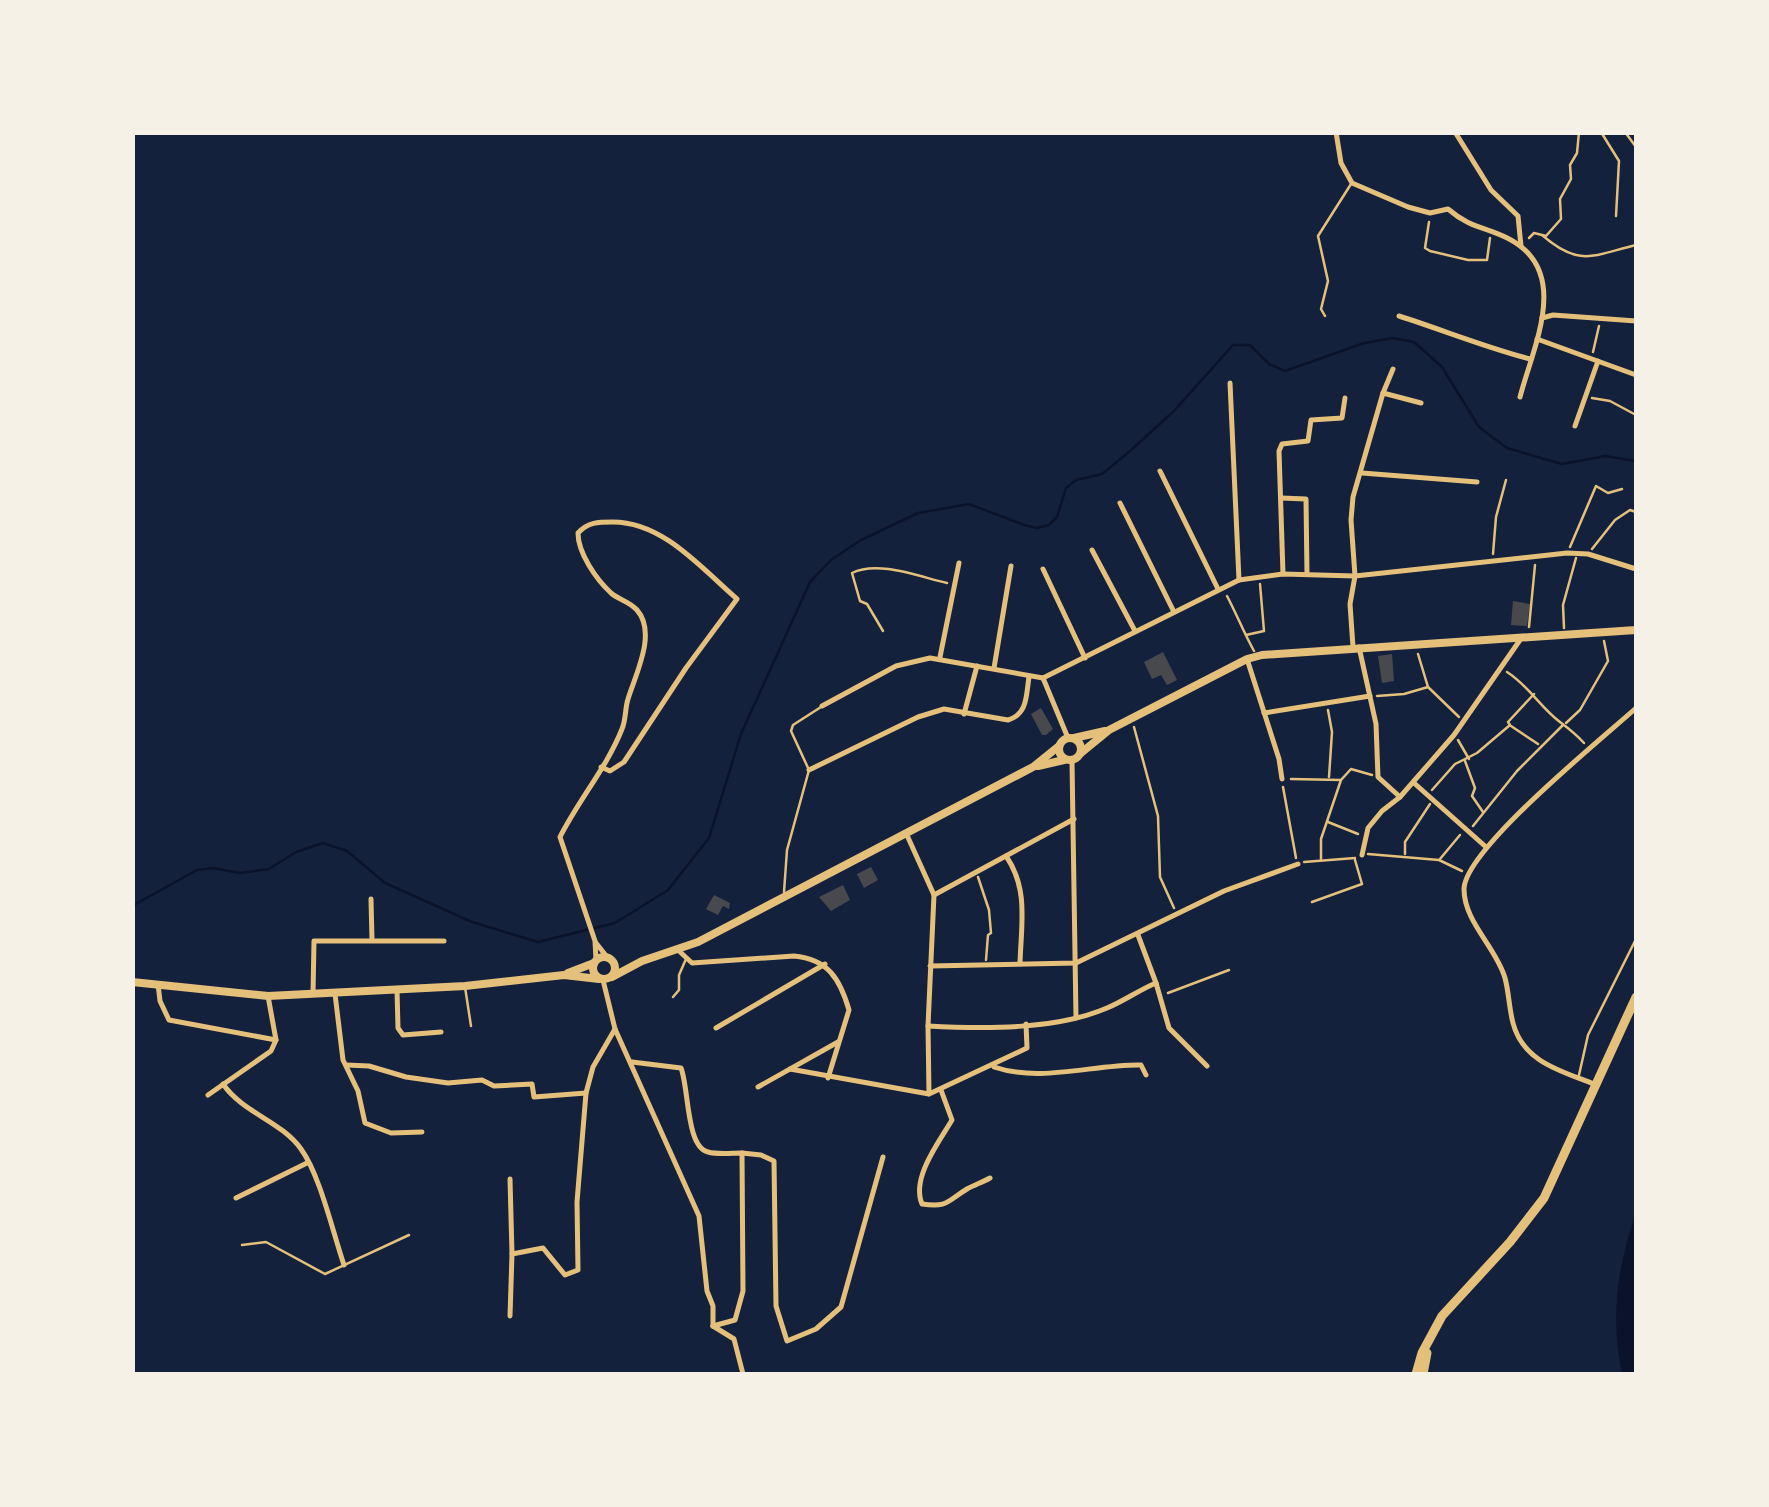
<svg xmlns="http://www.w3.org/2000/svg" width="1769" height="1507" viewBox="0 0 1769 1507" font-family="'Varela Round',sans-serif">
<rect width="100%" height="100%" fill="#14213d"/>
<!-- water -->
<path fill="#0b132b" d="M1636,1213V1374H1622C1610,1318 1617,1267 1636,1213Z"/>
<g fill="none" stroke-linecap="round" stroke-linejoin="round">
<!-- stream -->
<path stroke="#0b132b" stroke-width="2.5" d="M132,906L197,870L213,868L240,873L269,869L296,852L323,843L347,851L385,883L472,922L538,942L615,923L668,890L709,838L741,734L810,582L831,560L861,540L918,513L969,504L1024,525L1037,528L1049,525L1057,517L1066,488L1076,480L1102,474L1129,452L1174,411L1233,345H1250L1269,364L1285,371L1364,343L1393,338L1414,342L1442,367L1479,427L1507,448L1562,464L1605,456L1636,461"/>
</g>
<!-- building -->
<g fill="#48494c">
<path d="M1513,601L1530,604L1527,626L1511,625Z"/>
<path d="M1163,652L1177,680L1167,685L1161,675L1152,679L1144,662Z"/>
<path d="M1392,654L1394,681L1382,683L1378,656Z"/>
<path d="M1041,708L1053,729L1046,735H1042L1031,714Z"/>
<path d="M871,867L878,880L864,888L857,874Z"/>
<path d="M843,885L850,900L831,911L819,897Z"/>
<path d="M714,895L730,903L729,909L723,906L718,915L706,909Z"/>
</g>
<g fill="none" stroke-linecap="round" stroke-linejoin="round">
<!-- path -->
<g stroke="#e5c07b" stroke-width="2.5">
<path d="M1601,132L1619,161L1616,216"/>
<path d="M1625,132L1636,147"/>
<path d="M1429,222L1425,248L1430,251L1468,260H1487L1490,238"/>
<path d="M1542,235C1580,268 1594,255 1636,245"/>
<path d="M1529,238L1534,233L1546,236L1561,219L1560,199L1571,179L1570,165L1577,153L1579,132"/>
<path d="M1593,352L1599,326"/>
<path d="M1592,398L1610,401L1636,415"/>
<path d="M1570,547L1596,486L1608,493L1622,489"/>
<path d="M1592,549L1615,520L1630,510L1636,512"/>
<path d="M1493,554L1496,517L1506,480"/>
<path d="M1227,596C1237,615 1244,633 1254,651"/>
<path d="M1529,627L1535,565"/>
<path d="M1564,628L1563,605L1576,558"/>
<path d="M883,631L867,604L860,601L852,573C878,560 920,577 947,583"/>
<path d="M1246,635L1264,631L1260,584"/>
<path d="M1418,654L1428,687L1459,717"/>
<path d="M1507,672C1529,686 1540,707 1560,722C1568,728 1576,734 1584,743"/>
<path d="M1377,696L1404,694L1428,687"/>
<path d="M1328,710L1332,732L1329,777"/>
<path d="M1566,723L1580,710L1608,661L1604,641"/>
<path d="M1511,726L1538,744"/>
<path d="M1134,727L1158,816L1160,877L1174,908"/>
<path d="M1458,740L1469,759"/>
<path d="M1465,761L1475,788L1472,796L1483,812"/>
<path d="M1291,779L1341,780L1351,769L1372,775"/>
<path d="M1283,787L1296,858"/>
<path d="M1432,790L1455,764L1477,753L1510,725L1508,722L1534,694"/>
<path d="M1328,822L1358,834"/>
<path d="M1473,826L1517,771L1563,725"/>
<path d="M1368,854L1439,860L1462,871"/>
<path d="M1405,854V842L1430,804"/>
<path d="M1321,859V839L1341,780"/>
<path d="M1440,859L1460,835"/>
<path d="M1304,862L1355,858"/>
<path d="M978,877L989,910L991,933L988,935L986,960"/>
<path d="M1312,902L1362,884L1355,860"/>
<path d="M1168,993L1229,970"/>
</g>
<!-- service -->
<g stroke="#e5c07b" stroke-width="2.5">
<path d="M1325,316L1321,309L1328,281L1318,236L1351,184"/>
<path d="M784,892L787,850L809,770L791,731L793,725L821,707"/>
<path d="M465,987L471,1026"/>
<path d="M673,997L679,990V975L686,959"/>
<path d="M1579,1075L1588,1035L1636,939"/>
<path d="M242,1245L266,1242L325,1274L409,1235"/>
</g>
<!-- minor -->
<g stroke="#e5c07b" stroke-width="5">
<path d="M1336,132L1341,163L1352,183L1408,207L1430,213L1448,209C1471,229 1488,227 1511,240C1571,273 1533,347 1520,397"/>
<path d="M1455,132L1491,190L1518,216L1521,246"/>
<path d="M1399,316C1443,330 1484,347 1530,359"/>
<path d="M1542,318L1553,315L1636,321"/>
<path d="M1537,339L1636,375"/>
<path d="M1230,383L1239,580"/>
<path d="M1383,393L1421,403"/>
<path d="M1575,426L1598,361"/>
<path d="M1160,471L1218,589"/>
<path d="M1362,473L1477,482"/>
<path d="M1281,498L1306,499L1307,574"/>
<path d="M1120,503L1174,612"/>
<path d="M1092,550L1135,631"/>
<path d="M1043,569L1085,658"/>
<path d="M1283,574L1279,451L1282,444L1308,441L1311,420L1342,418L1345,398"/>
<path d="M1353,647L1350,604L1355,576L1351,520L1353,497L1383,393L1393,369"/>
<path d="M1359,647L1376,724L1378,777L1400,797"/>
<path d="M940,657L959,563"/>
<path d="M1247,659L1279,759L1282,779"/>
<path d="M994,668L1011,566"/>
<path d="M1043,678L1068,738"/>
<path d="M822,706L896,666L930,658L1043,678L1239,580L1283,574L1355,576L1567,553L1588,554L1636,569"/>
<path d="M1264,713L1370,696"/>
<path d="M964,714L977,666"/>
<path d="M1072,761L1076,1018"/>
<path d="M809,770L918,717L944,709L1008,720C1028,714 1026,695 1029,677"/>
<path d="M1414,783L1486,847"/>
<path d="M906,833L934,895L928,1026L929,1094"/>
<path d="M1362,855L1368,828L1382,811L1400,797L1454,735L1520,640"/>
<path d="M1006,856C1029,889 1021,925 1020,964"/>
<path d="M934,895L1074,819"/>
<path d="M371,899L372,940"/>
<path d="M596,943L607,957"/>
<path d="M678,950L692,963L794,956C828,959 840,979 849,1010L828,1078"/>
<path d="M596,960L595,941L560,837C578,801 607,767 622,729C626,720 625,708 628,699C636,673 657,633 637,610C629,601 619,600 611,593C596,579 578,553 578,533C588,522 598,522 613,522C663,522 701,568 737,599L686,668L624,762L610,771L601,767"/>
<path d="M930,966L1076,963L1224,891L1298,864"/>
<path d="M603,980L615,1029L699,1216L707,1291L713,1306V1326"/>
<path d="M1156,983L1169,1028L1207,1066"/>
<path d="M158,984L160,1001L169,1020L276,1040"/>
<path d="M397,990L398,1028L403,1035L441,1032"/>
<path d="M313,994L314,941H444"/>
<path d="M335,994L343,1060L358,1091L365,1123L391,1133L422,1132"/>
<path d="M928,1026C983,1029 1056,1030 1107,1008C1124,1001 1139,990 1156,983L1138,935"/>
<path d="M716,1028L825,964"/>
<path d="M632,1062L681,1068C689,1088 686,1147 708,1152C718,1155 732,1153 742,1153L743,1291L735,1320L713,1326"/>
<path d="M346,1065L369,1066L406,1077L448,1083L482,1080L494,1086L532,1084L534,1097L586,1093"/>
<path d="M994,1067C1041,1083 1094,1064 1141,1065L1146,1075"/>
<path d="M790,1069L929,1094L1027,1048L1026,1024"/>
<path d="M223,1084C243,1113 281,1121 301,1149C320,1175 333,1233 344,1265"/>
<path d="M1594,1084C1561,1071 1523,1062 1513,1023C1509,1008 1509,993 1505,978C1496,947 1464,922 1464,889C1465,849 1603,738 1636,708"/>
<path d="M758,1087L838,1042"/>
<path d="M941,1090L952,1120C939,1142 911,1178 922,1204C948,1208 947,1201 967,1189C974,1185 983,1182 990,1178"/>
<path d="M208,1095L271,1051L276,1040L268,996"/>
<path d="M742,1153L761,1155L774,1161L776,1306L787,1341L816,1329L841,1307L883,1157"/>
<path d="M510,1179L512,1254"/>
<path d="M236,1198L307,1163"/>
<path d="M510,1316L512,1254L543,1248L565,1275L578,1270L577,1202L586,1093L593,1067L615,1029"/>
<path d="M713,1326L734,1339L743,1374"/>
</g>
<!-- secondary -->
<g stroke="#e5c07b" stroke-width="8">
<circle cx="1070" cy="749" r="11"/>
<path d="M1074,738L1105,731"/>
<path d="M1081,753L1109,730L1247,659L1262,655L1636,630"/>
<path d="M1038,766L1064,760"/>
<circle cx="604" cy="968" r="11"/>
<path d="M568,973L594,963"/>
<path d="M612,977L642,961L698,942L1033,767L1059,746"/>
<path d="M132,982L268,996L465,986L564,975L599,979"/>
</g>
<!-- primary -->
<g stroke="#e5c07b" stroke-width="9">
<path d="M1416,1374L1422,1353L1442,1316L1510,1242L1544,1198L1636,997"/>
<path d="M1423,1374L1427,1353"/>
</g>
</g>
<!-- border -->
<rect width="1769" height="1507" fill="none" stroke="#f6f1e7" stroke-width="270"/>
</svg>
